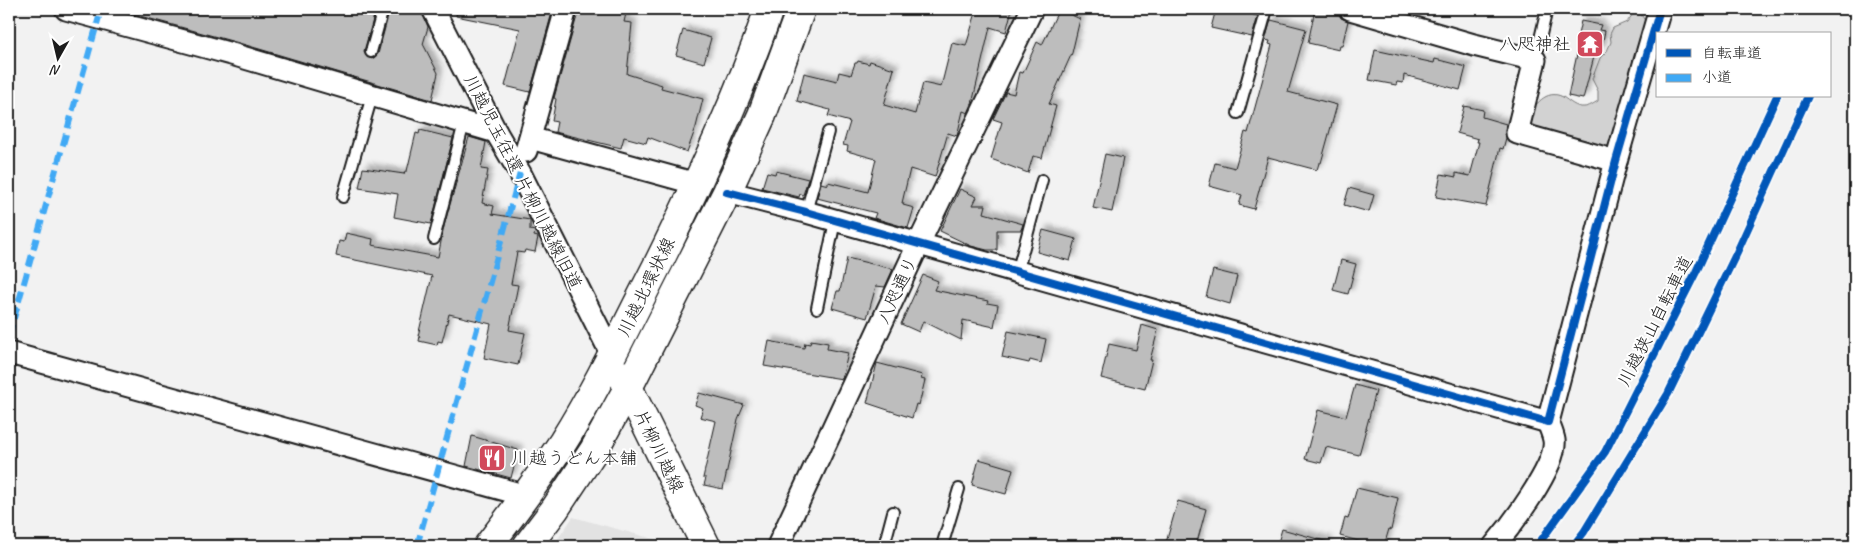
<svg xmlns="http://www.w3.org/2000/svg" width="1864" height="555" viewBox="0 0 1864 555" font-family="Caveat,'Klee One',sans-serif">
<defs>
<filter id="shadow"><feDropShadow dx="4.5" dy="-4.5" stdDeviation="2.5" flood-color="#0004"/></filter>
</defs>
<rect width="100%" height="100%" fill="#f2f2f2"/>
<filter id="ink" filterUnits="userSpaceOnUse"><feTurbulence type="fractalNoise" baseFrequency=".02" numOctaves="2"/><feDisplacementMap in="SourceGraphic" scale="10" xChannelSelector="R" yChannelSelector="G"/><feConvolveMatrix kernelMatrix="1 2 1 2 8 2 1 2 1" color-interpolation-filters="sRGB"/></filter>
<g filter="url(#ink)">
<!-- built -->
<path fill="#e2e2e2" d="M573,517L672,544L673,546H553Z"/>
<!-- green -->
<path fill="#d2d2d2" stroke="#777" d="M1640,13L1646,22L1639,41L1642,49L1620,110C1621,124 1614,142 1603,150L1530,129L1527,118C1534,106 1546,88 1563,97C1569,101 1576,108 1584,107C1589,107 1594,103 1598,101V91L1592,79L1600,58L1607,51L1611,42L1610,34L1613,28L1627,22L1633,14Z"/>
<!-- building -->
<g fill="#bdbdbd" stroke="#1c1c1c" filter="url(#shadow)">
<path d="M118,9H376L364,51L366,56L372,59L378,54L390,9H421L428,27L423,44L438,73L432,100L239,43L118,10Z"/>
<path d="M457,9H553L530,92L505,86L520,29L456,16Z"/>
<path d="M579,9H627L624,22L632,23L627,74L662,85L661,88L703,99L696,127L687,152L648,137L646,143L624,137L621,148L555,132L557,122L552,121L556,99L554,98Z"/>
<path d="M977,9H1012L1006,32L990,27L972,104L968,113L963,111L957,136L948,133L935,177L910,169L902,203H904L903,205L914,208L908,228L874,218L876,213L817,198L821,183L828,185V182L868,192L876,159L847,151L848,146L843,145L850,122L828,116L830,110L797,101L804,73L837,81L839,72L851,75L855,63H857L858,61L869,64L870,61L894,69L884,105L915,114L923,83L941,87L952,43L966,46Z"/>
<path d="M1059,9L1080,19L1072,53L1049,104L1056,106L1042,158L1033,156L1028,173L991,159L1002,122L993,119L1006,92L1014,94L1019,72L1023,73L1037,42L1042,45Z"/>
<path d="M1216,9H1252L1250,14L1258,16L1252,37L1211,28Z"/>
<path d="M1315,9L1339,14L1341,18L1348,21L1342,46H1340L1339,50L1308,43Z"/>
<path d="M1271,20L1306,29L1288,92L1337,105L1321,163H1319L1317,170L1268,157L1254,209L1239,205L1242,195L1209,186L1215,163L1235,168L1245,132L1248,133L1272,45L1269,44L1270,41L1265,40Z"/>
<path d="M1581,21L1601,25L1599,30L1605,31L1601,50L1596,49L1583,99L1568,96L1579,45L1576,44Z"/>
<path d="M683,30L711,38L704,63L676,55Z"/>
<path d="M1375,50L1434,63L1435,59L1466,67L1460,90L1404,75L1403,83L1397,82L1396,85L1369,80Z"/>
<path d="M1464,106L1483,110L1482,117L1506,124L1505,130L1506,138L1503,149L1500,148L1486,206L1436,197L1441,174L1456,177V173L1470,176L1479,142H1477L1478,139L1457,133Z"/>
<path d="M420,130L453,138L431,224L394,217L398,194L359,188L363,168L404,174L405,171H407L416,133L419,134Z"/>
<path d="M469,137L486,142L481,169L488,170L482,203L494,206L492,214L530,220V230L535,231L534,236L538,237L535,252L525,250L524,253L517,252L511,284L518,285L509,330L525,333L518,365L484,358L491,324L449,314L442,342L438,341L437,345L419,341L420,336H418L432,276L336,256L339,241L344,242L346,233L373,239L372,245L438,257L444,226Z"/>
<path d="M1105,154L1123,158L1112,212L1093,208Z"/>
<path d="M776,171L808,179L803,195L800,194L799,197L762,188L767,172L775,174Z"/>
<path d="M1349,188L1374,195L1369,212L1344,205Z"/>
<path d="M960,189L977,197L973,205H986L984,213L1023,224L1021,230H997V250H987L971,246L940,231Z"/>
<path d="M1043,230L1076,239L1070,261L1037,252Z"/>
<path d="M847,258L893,269L885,287L876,286L867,318L832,308L837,291H840Z"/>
<path d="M1341,260L1356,264L1348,294L1333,290Z"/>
<path d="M1213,270L1237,276L1230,304L1206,297Z"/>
<path d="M923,275L938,281L934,290L988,301L987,303L998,305L994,327L963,320L961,340L923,321L919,332L901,324Z"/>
<path d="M1142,325L1158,330L1150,360H1152L1145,389L1101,378L1109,344L1136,350Z"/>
<path d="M1008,331L1046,339L1041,363L1030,360L1029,363L1002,357Z"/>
<path d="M811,340L828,343L827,349L848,353L842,379L764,366L769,341L804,348L805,343L810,344Z"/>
<path d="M877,363L922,375L921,379L925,380L919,405L916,404L912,418L867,403Z"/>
<path d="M1355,385L1376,391L1359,455L1326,447L1321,463L1305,459L1318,410L1346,417Z"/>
<path d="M699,393L744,405L738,419L723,489L704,485L706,478H703L716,421L700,417L703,408L695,405Z"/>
<path d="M472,436L518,450L511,478L466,466Z"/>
<path d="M979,459L1013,469L1006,494L972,485Z"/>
<path d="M1357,488L1398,498L1391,530L1389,529L1384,546H1377L1340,536L1345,518L1348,519Z"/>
<path d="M1178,501L1206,509L1196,546H1165Z"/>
<path d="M1282,529L1328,542V546H1277Z"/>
</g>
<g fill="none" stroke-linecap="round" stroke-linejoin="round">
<!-- service casing -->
<g stroke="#1c1c1c" stroke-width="14">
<g id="service">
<path d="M371,52L383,9"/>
<path d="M1535,60L1547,9"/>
<path d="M1238,113L1267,9"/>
<path d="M343,197L372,96"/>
<path d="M806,212L828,132"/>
<path d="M434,239L464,123"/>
<path d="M1017,273L1042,180"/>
<path d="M817,308L835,221"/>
<path d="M884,546L893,512"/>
<path d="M942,546L959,489"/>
</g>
</g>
<!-- minor casing -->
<g stroke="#1c1c1c" stroke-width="25">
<g id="minor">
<path d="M66,9L235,55L496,132"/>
<path d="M433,9L496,132L520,173L612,355"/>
<path d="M1350,9L1474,45L1535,60L1517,133L1616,161"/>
<path d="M530,138L697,184"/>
<path d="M526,151L566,9"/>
<path d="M727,192L806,212L1548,422L1616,161L1660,9"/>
<path d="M9,353L527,496"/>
<path d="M778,546L918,245L1032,9"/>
<path d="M1494,546C1510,527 1558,465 1554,440C1553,434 1550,428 1548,422"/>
</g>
</g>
<!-- secondary casing -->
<g stroke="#1c1c1c" stroke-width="31">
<g id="secondary">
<path d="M622,375L706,546"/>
<path d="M488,546C514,512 539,478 563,442C599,385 628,322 659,262C700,179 739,96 769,9"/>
<path d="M527,546L555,509L594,450L628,388L727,192L762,115L801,9"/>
</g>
</g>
<!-- service -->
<use href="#service" stroke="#fff" stroke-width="10"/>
<!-- minor -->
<use href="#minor" stroke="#fff" stroke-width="21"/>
<!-- secondary -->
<use href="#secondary" stroke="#fff" stroke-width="28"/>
<!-- quiet -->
<g stroke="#3fa9f5" stroke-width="6" stroke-dasharray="12 6" stroke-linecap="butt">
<path d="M9,336L99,17"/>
<path d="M417,546L520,173"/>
</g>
<!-- cycleway casing -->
<g stroke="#fff" stroke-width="11">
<g id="cycleway">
<path d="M727,192L806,212L1548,422L1616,161L1660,9"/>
<path d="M1537,546L1605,452L1696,272L1777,96"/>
<path d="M1573,546L1584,532L1668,394L1737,252L1808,96"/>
</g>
</g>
<!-- cycleway -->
<use href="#cycleway" stroke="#0057b8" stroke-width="8"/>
</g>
</g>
<!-- icons -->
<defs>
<g id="temple-square" transform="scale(1.4375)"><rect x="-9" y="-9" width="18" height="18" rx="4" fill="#d1495b" stroke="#fff"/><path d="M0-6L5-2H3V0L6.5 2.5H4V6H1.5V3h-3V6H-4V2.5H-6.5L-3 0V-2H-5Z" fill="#fff"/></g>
<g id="restaurant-square" transform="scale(1.4375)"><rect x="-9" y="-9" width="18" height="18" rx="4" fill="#d1495b" stroke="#fff"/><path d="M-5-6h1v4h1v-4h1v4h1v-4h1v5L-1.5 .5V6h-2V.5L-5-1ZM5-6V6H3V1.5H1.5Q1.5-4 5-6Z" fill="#fff"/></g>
</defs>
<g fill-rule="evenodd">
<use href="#temple-square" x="1590" y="44"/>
<use href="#restaurant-square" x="492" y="458"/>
</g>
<g text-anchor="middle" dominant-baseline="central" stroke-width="4" stroke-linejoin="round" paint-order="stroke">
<!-- poi labels -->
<g font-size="18" fill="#1c1c1c" stroke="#fff" text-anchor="end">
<text x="1571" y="44">八咫神社</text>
<text x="511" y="458" text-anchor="start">川越うどん本舗</text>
</g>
<!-- street labels -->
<g font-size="18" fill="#1c1c1c" stroke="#fff">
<text transform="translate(523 182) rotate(63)">川越児玉往還 片柳川越線旧道</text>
<text transform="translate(646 287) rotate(-64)">川越北環状線</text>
<text transform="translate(897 290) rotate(-65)">八咫通り</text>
<text transform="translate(1655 321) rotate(-63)">川越狭山自転車道</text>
<text transform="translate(659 451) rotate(64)">片柳川越線</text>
</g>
</g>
<!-- margin -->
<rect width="1864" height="555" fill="none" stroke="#fff" stroke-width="30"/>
<rect x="15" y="15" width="1834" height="525" fill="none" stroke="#1c1c1c" stroke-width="2" filter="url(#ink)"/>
<!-- legend -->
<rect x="1656" y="32" width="175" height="65" fill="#ffffff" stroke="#a4a4a4"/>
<rect x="1666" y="49" width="25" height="8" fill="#0057b8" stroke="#a4a4a4"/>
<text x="1702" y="58" font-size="15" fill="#1c1c1c">自転車道</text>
<rect x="1666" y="74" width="25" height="8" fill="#3fa9f5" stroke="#a4a4a4"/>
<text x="1702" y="82" font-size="15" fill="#1c1c1c">小道</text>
<!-- north arrow -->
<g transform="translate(58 58) rotate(188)" stroke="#ffffff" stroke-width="4" paint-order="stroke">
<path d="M0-4L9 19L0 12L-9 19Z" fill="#1c1c1c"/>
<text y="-8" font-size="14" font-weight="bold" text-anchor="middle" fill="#1c1c1c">N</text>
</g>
</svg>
